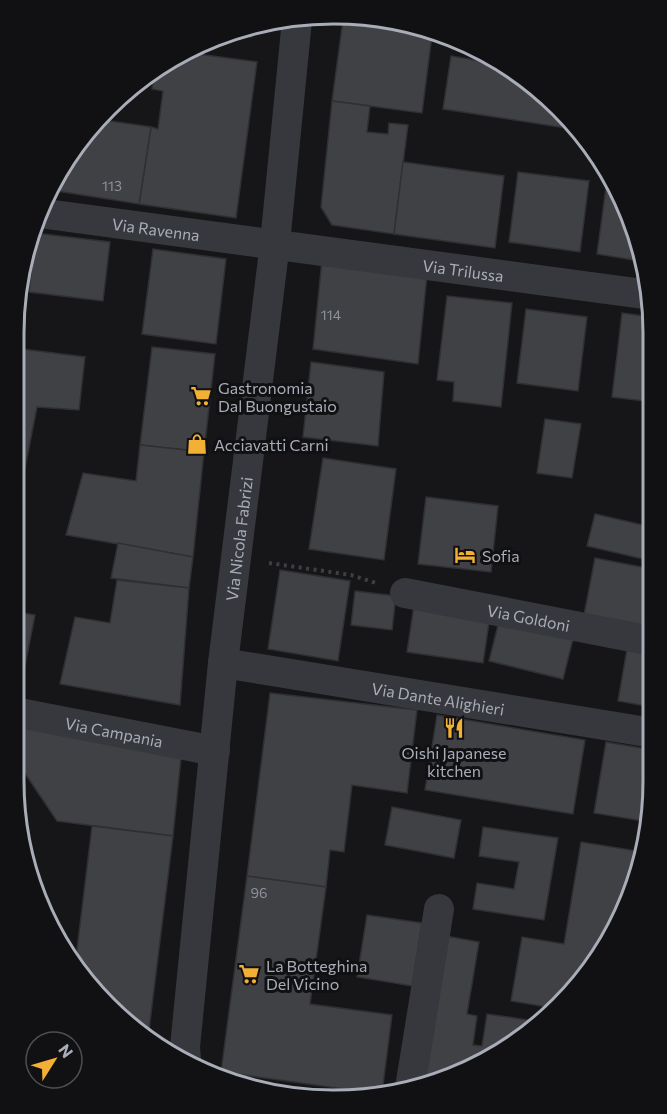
<svg xmlns="http://www.w3.org/2000/svg" width="667" height="1114" viewBox="0 0 667 1114" font-family="Commissioner,sans-serif">
<rect width="100%" height="100%" fill="#161618"/>
<!-- building -->
<g fill="#404145" stroke="#303034" stroke-width="1.5">
<path d="M343,20H396L432,35L422,113L332,101Z"/>
<path d="M254,27L252,37L235,35Z"/>
<path d="M190,53L257,62L236,218L139,204L151,127L158,129L163,91L152,89L155,68Z"/>
<path d="M451,56L504,65L512,68L574,122L579,130L443,109Z"/>
<path d="M332,101L370,106L367,132L388,134L389,123L408,125L394,234L332,225L321,207Z"/>
<path d="M103,120L151,127L139,204L50,190L68,155Z"/>
<path d="M403,162L504,176L495,248L394,234Z"/>
<path d="M518,172L589,181L580,252L509,242Z"/>
<path d="M607,180L613,181L640,261L597,254Z"/>
<path d="M35,233L110,242L103,301L29,292Z"/>
<path d="M153,249L226,259L216,344L142,334Z"/>
<path d="M322,260L427,275L418,364L313,349Z"/>
<path d="M447,296L512,303L501,407L453,401L454,382L437,380Z"/>
<path d="M526,309L587,317L578,391L517,383Z"/>
<path d="M622,313L651,317V383H646L644,401L612,397Z"/>
<path d="M152,347L215,354L204,452L140,445Z"/>
<path d="M14,348L85,357L79,410L37,407L22,483L14,481Z"/>
<path d="M311,362L384,372L378,446L303,437Z"/>
<path d="M545,419L581,424L572,478L537,473Z"/>
<path d="M140,445L204,452L193,557L66,535L83,473L136,481Z"/>
<path d="M323,458L396,469L384,560L309,549Z"/>
<path d="M426,497L498,506L491,572L418,564Z"/>
<path d="M595,514L652,527V561L587,546Z"/>
<path d="M118,543L193,557L189,588L111,578Z"/>
<path d="M595,558L652,569V630L583,620Z"/>
<path d="M280,570L350,581L338,661L268,649Z"/>
<path d="M117,580L189,588L180,705L60,684L75,617L110,623Z"/>
<path d="M355,591L396,596L392,630L351,625Z"/>
<path d="M414,605L490,616L483,663L407,652Z"/>
<path d="M14,611L35,615L22,681L14,679Z"/>
<path d="M500,617L574,635L563,679L489,661Z"/>
<path d="M627,649L652,653V707L618,701Z"/>
<path d="M270,693L417,710L407,793L352,785L344,852L330,850L326,887L247,876Z"/>
<path d="M437,715L585,740L573,814L425,790Z"/>
<path d="M21,726L181,758L173,836L57,821L14,757Z"/>
<path d="M606,742L653,750V802L649,822L594,813Z"/>
<path d="M392,807L461,820L454,858L385,845Z"/>
<path d="M92,826L173,836L148,1038L139,1035L79,975L75,966Z"/>
<path d="M483,827L558,838L544,920L473,909L477,883L514,889L519,862L479,856Z"/>
<path d="M581,842L643,852L636,884L599,959L553,1008L511,1001L522,937L564,944Z"/>
<path d="M247,876L326,887L310,1004L392,1015L382,1093L366,1092L221,1072Z"/>
<path d="M367,915L422,923L412,986L357,977Z"/>
<path d="M446,936L479,942L467,1014L477,1016L473,1045L482,1046L487,1014L535,1021L533,1029L529,1034L437,1083L422,1086Z"/>
</g>
<g fill="none" stroke-linecap="round" stroke-linejoin="round">
<!-- path -->
<path stroke="#3d3f44" stroke-width="4" stroke-dasharray="3 4.5" stroke-linecap="butt" d="M269,563L351,575L376,583"/>
<!-- street -->
<g stroke="#37383d" stroke-width="30">
<path id="s1" d="M39,213L651,295"/>
<path id="s2" d="M405,593L652,641"/>
<path id="s3" d="M223,663L653,733"/>
<path id="s4" d="M14,712L215,751"/>
<path id="s5" d="M186,1060L185,1047L223,663L275,243L297,20"/>
<path d="M410,1088L439,909"/>
</g>
</g>
<!-- icons -->
<defs>
<g id="supermarket-bare" transform="scale(1.62)"><path d="M-6-5.5h2.5l.6 2H6L4.5 2H-2.5L-4.4-4H-6ZM-1.5 3.2a1.3 1.3 0 1 0 .1 0ZM3 3.2a1.3 1.3 0 1 0 .1 0Z" fill="#f2b134" stroke="#111113" stroke-width="2.5" paint-order="stroke"/></g>
<g id="shop-bare" transform="scale(1.62)"><path d="M-5-2.5h2.3a2.7 3.5 0 0 1 5.4 0H5L5.5 6h-11ZM-1.5-2.5h3a1.5 2.3 0 0 0-3 0Z" fill="#f2b134" stroke="#111113" stroke-width="2.5" paint-order="stroke"/></g>
<g id="hotel-bare" transform="scale(1.62)"><path d="M-6-4.5h1.5V1H6V5H4.5V3h-9V5H-6ZM-4 0a1.8 1.8 0 1 1 3.6 0ZM.5 0V-2.5h3Q6-2.5 6 0Z" fill="#f2b134" stroke="#111113" stroke-width="2.5" paint-order="stroke"/></g>
<g id="restaurant-bare" transform="scale(1.62)"><path d="M-5-6h1v4h1v-4h1v4h1v-4h1v5L-1.5 .5V6h-2V.5L-5-1ZM5-6V6H3V1.5H1.5Q1.5-4 5-6Z" fill="#f2b134" stroke="#111113" stroke-width="2.5" paint-order="stroke"/></g>
</defs>
<g fill-rule="evenodd">
<use href="#supermarket-bare" x="201" y="396"/>
<use href="#shop-bare" x="197" y="444"/>
<use href="#hotel-bare" x="465" y="555"/>
<use href="#restaurant-bare" x="454" y="728"/>
<use href="#supermarket-bare" x="249" y="974"/>
</g>
<g text-anchor="middle" dominant-baseline="central" stroke-width="6" stroke-linejoin="round" paint-order="stroke">
<!-- number labels -->
<g font-size="14" fill="#8e929b">
<text x="112" y="185">113</text>
<text x="331" y="314">114</text>
<text x="259" y="892">96</text>
</g>
<!-- street labels -->
<g font-size="16" fill="#a8adb8" stroke="#111113">
<text stroke="none"><textPath href="#s1" startOffset="118">Via Ravenna</textPath></text>
<text stroke="none"><textPath href="#s1" startOffset="428">Via Trilussa</textPath></text>
<text stroke="none"><textPath href="#s5" startOffset="524">Via Nicola Fabrizi</textPath></text>
<text stroke="none"><textPath href="#s2" startOffset="126">Via Goldoni</textPath></text>
<text stroke="none"><textPath href="#s3" startOffset="218">Via Dante Alighieri</textPath></text>
<text stroke="none"><textPath href="#s4" startOffset="102">Via Campania</textPath></text>
</g>
<!-- poi labels -->
<g font-size="16" fill="#a8adb8" stroke="#111113" text-anchor="start">
<text x="218" y="387">Gastronomia<tspan x="218" dy="18">Dal Buongustaio</tspan></text>
<text x="214" y="444">Acciavatti Carni</text>
<text x="482" y="555">Sofia</text>
<text x="454" y="752" text-anchor="middle">Oishi Japanese<tspan x="454" dy="18">kitchen</tspan></text>
<text x="266" y="965">La Botteghina<tspan x="266" dy="18">Del Vicino</tspan></text>
</g>
</g>
<!-- crop -->
<path d="M0 0H667V1114H0ZM333 24H334A309 309 0 0 1 643 333V781A309 309 0 0 1 334 1090H333A309 309 0 0 1 24 781V333A309 309 0 0 1 333 24Z" fill="#111113" fill-rule="evenodd"/>
<path fill="none" stroke="#a8adb8" stroke-width="3" d="M333 24H334A309 309 0 0 1 643 333V781A309 309 0 0 1 334 1090H333A309 309 0 0 1 24 781V333A309 309 0 0 1 333 24Z"/>
<!-- north arrow -->
<g transform="translate(54 1060) rotate(53)"><circle r="28" fill="#111113" stroke="#4d4f55" stroke-width="1.5"/>
<path d="M0-4.5L10 22L0 15L-10 22Z" fill="#f2b134"/>
<text y="-9" font-size="16" font-weight="bold" text-anchor="middle" fill="#a8adb8">N</text>
</g>
</svg>
